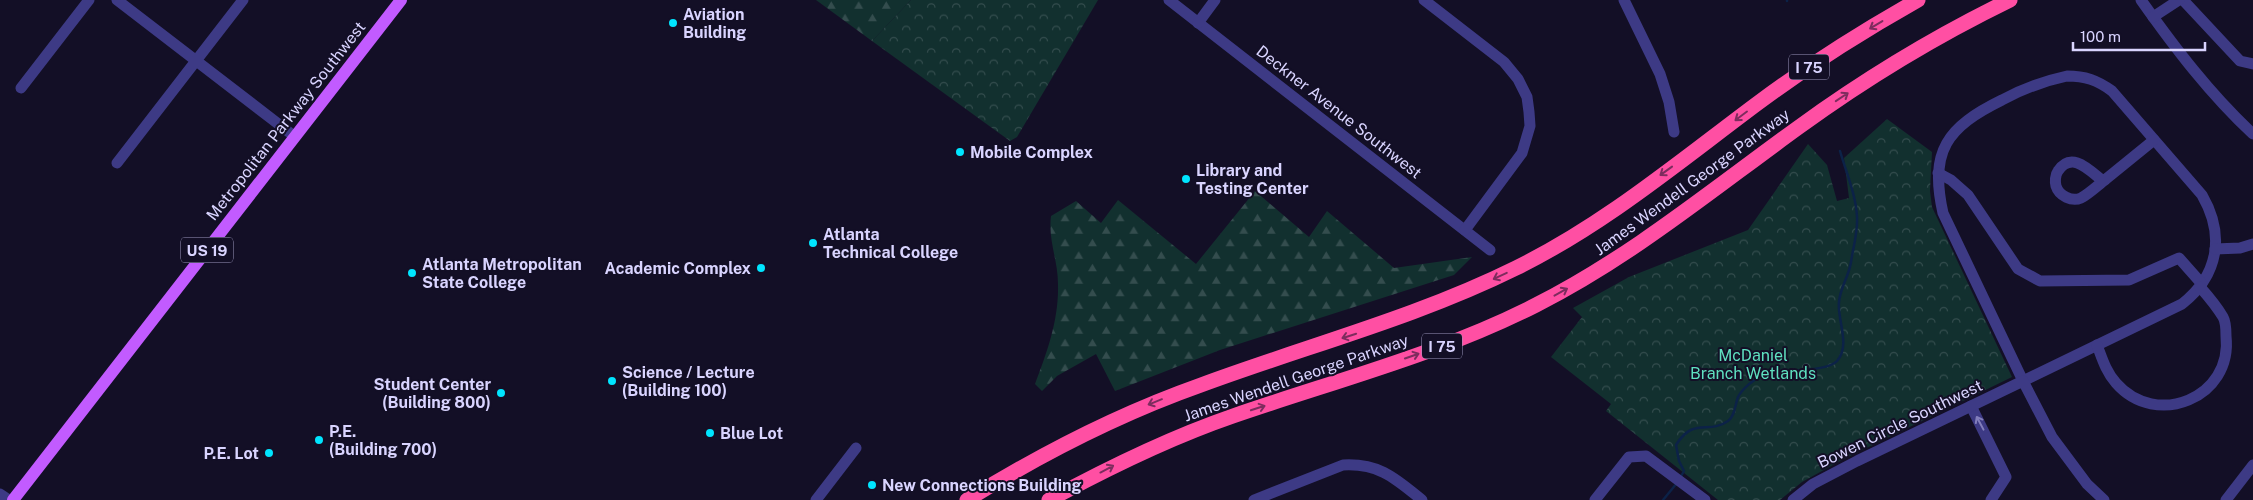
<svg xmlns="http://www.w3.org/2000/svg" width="2253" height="500" viewBox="0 0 2253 500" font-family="'Public Sans',sans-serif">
<defs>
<pattern id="forest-firs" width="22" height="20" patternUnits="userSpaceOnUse" patternTransform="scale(1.25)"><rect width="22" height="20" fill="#12302f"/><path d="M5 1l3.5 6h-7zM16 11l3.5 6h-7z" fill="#344d4e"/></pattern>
<pattern id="park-crowns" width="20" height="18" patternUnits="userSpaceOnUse" patternTransform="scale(1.25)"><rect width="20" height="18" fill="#12302f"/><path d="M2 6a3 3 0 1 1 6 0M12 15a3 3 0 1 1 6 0" fill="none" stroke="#344d4e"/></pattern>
</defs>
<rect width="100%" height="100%" fill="#130f26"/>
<!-- forest -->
<g fill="url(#forest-firs)">
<path d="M816,0H911L872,41Z"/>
<path d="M1255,191L1309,237L1327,211L1394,268L1472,257L1454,275L1220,350L1115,391L1096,354L1057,376L1042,391L1035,384C1047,352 1059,320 1058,284C1058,260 1048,241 1051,216L1076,201L1101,223L1118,200L1196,264Z"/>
</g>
<!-- park -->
<g fill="url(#park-crowns)">
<path d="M911,0H1098L1017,137L1010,141L872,41Z"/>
<path d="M1887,119L1932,152L1930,191L1932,207L2012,377L1842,460L1802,482L1780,500H1718L1606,411L1611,404L1551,357L1582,317L1573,308L1629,277L1748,230L1808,144L1827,165L1837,201L1849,198L1844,158Z"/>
</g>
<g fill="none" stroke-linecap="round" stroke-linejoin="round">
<!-- stream -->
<g stroke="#0c2248" stroke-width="2.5">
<path d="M1787,0V1"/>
<path d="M1680,478L1684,471L1679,461L1676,445C1694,416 1708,435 1728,421C1735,416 1735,405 1738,397C1742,389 1755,378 1764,375C1781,368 1826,373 1837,361C1851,345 1837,320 1839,302C1840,288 1849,276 1851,262C1853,248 1858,232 1857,217C1856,195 1846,172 1840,151"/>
<path d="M1663,500L1677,483"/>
</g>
<!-- minor -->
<g stroke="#3d3a85" stroke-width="11">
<path d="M117,0L294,136"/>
<path d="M1169,0L1490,250"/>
<path d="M1424,0L1504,62L1518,79L1527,97L1529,112L1530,126L1522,153L1465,230"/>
<path d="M1624,0L1660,74L1669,102L1674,132"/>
<path d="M2141,0C2175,48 2210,94 2253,134"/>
<path d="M2183,0L2240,61L2253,64"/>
<path d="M2153,17L2179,0"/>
<path d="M1198,23L1215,0"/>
<path d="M2067,76C2085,76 2097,80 2112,91L2202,195C2225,235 2219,275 2182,304L2023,381L1943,213C1929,151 1947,127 2002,100C2022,89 2044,81 2067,76Z"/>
<path d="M21,88L89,0"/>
<path d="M117,163L243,0"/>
<path d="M1938,173L1951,180L1968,195L2018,269L2040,281L2129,280L2179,258L2202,284"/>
<path d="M2103,181C2090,171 2072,150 2058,171C2055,175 2055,182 2056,186C2059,196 2072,202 2081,198C2090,193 2098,185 2106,179C2122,166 2138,153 2154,140"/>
<path d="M2215,249L2240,248L2253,244"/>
<path d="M2097,345C2102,358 2106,372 2116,383C2156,429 2233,398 2226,336C2226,330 2226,322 2223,317C2217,307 2208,296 2200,287"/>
<path d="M1971,406L2006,477L1991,500"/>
<path d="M0,494L9,500"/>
<path d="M816,500L856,448"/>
<path d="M1254,500L1343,465C1379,463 1395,478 1422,500"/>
<path d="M1595,500L1629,457L1646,456L1705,500"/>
<path d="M1793,500L1813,484L1857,461L2023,381L2052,437L2087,484L2104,500"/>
<path d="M2226,500L2253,465"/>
</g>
<!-- major -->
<path stroke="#c25bff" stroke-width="12" d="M13,500L401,0"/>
<!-- highway -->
<g stroke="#ff4fa3" stroke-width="15">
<path d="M967,500C1041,454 1119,414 1201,385C1306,346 1415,318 1516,268C1604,225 1680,161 1758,103C1809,65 1863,31 1918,0"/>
<path d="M1049,500C1108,468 1169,438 1233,416C1334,381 1440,354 1536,305C1631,257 1713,189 1799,127C1865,79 1936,36 2010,0"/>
</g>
</g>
<!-- one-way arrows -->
<defs><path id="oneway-shaft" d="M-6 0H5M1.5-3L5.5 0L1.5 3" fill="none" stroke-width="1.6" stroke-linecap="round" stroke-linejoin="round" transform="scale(1.25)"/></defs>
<g stroke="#7d2c5e">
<use href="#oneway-shaft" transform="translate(1876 25) rotate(149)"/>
<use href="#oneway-shaft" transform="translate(1842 97) rotate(-34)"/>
<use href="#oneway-shaft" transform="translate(1741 116) rotate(143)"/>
<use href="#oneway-shaft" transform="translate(1666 171) rotate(144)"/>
<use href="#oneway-shaft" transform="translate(1500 276) rotate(155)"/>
<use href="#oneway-shaft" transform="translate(1561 292) rotate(-29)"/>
<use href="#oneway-shaft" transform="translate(1349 336) rotate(162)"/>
<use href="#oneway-shaft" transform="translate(1412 356) rotate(-19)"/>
<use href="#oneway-shaft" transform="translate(1155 402) rotate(158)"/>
<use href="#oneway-shaft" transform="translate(1258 408) rotate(-18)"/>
<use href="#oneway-shaft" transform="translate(1107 469) rotate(-28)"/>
</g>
<use stroke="#837fbc" href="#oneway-shaft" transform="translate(1980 423) rotate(-118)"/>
<!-- markers -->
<g fill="#00e5ff" stroke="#130f26" stroke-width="2">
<circle cx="673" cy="23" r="5"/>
<circle cx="960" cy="152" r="5"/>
<circle cx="1186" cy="179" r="5"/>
<circle cx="813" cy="243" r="5"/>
<circle cx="761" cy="268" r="5"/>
<circle cx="412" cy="273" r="5"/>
<circle cx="612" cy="381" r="5"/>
<circle cx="501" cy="393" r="5"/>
<circle cx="710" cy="433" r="5"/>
<circle cx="319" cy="440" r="5"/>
<circle cx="269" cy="453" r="5"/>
<circle cx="872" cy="485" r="5"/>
</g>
<g text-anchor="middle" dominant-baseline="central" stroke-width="4" stroke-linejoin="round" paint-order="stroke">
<!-- shield labels -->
<g fill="#130f26" stroke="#9e99be" stroke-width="1">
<rect x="1789" y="54.5" width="40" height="25" rx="4"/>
<rect x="181" y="237.5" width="52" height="25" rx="4"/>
<rect x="1422" y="333.5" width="40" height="25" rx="4"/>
</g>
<g font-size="15" font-weight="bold" fill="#d9d4ff">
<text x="1809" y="67">I 75</text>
<text x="207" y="250">US 19</text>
<text x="1442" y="346">I 75</text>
</g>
<!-- poi labels -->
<g font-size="16" font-weight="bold" fill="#d9d4ff" stroke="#130f26" text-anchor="start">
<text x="683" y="14">Aviation<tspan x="683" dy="18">Building</tspan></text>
<text x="970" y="152">Mobile Complex</text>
<text x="1196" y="170">Library and<tspan x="1196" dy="18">Testing Center</tspan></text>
<text x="823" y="234">Atlanta<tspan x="823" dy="18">Technical College</tspan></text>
<text x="422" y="264">Atlanta Metropolitan<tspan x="422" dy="18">State College</tspan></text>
<text x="751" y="268" text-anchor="end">Academic Complex</text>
<text x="622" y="372">Science / Lecture<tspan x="622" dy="18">(Building 100)</tspan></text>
<text x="491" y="384" text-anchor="end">Student Center<tspan x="491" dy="18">(Building 800)</tspan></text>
<text x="329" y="431">P.E.<tspan x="329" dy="18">(Building 700)</tspan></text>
<text x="720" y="433">Blue Lot</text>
<text x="259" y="453" text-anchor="end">P.E. Lot</text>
<text x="882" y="485">New Connections Building</text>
</g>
<!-- street labels -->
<g font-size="16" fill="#d9d4ff" stroke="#130f26">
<text transform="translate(1339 112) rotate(38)">Deckner Avenue Southwest</text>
<text transform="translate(286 121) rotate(-52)">Metropolitan Parkway Southwest</text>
<text transform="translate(1692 182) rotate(-36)">James Wendell George Parkway</text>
<text transform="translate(1296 378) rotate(-19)">James Wendell George Parkway</text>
<text transform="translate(1900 424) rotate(-26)">Bowen Circle Southwest</text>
</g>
<!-- park labels -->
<g font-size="16" fill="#5fe0c0" stroke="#130f26">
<text x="1753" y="355">McDaniel<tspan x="1753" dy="18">Branch Wetlands</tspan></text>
</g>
</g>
<!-- scale -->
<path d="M2073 42v8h132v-8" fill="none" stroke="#d9d4ff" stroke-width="2.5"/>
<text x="2080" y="42" font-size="15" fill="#d9d4ff" stroke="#130f26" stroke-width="4" paint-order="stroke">100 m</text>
</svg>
